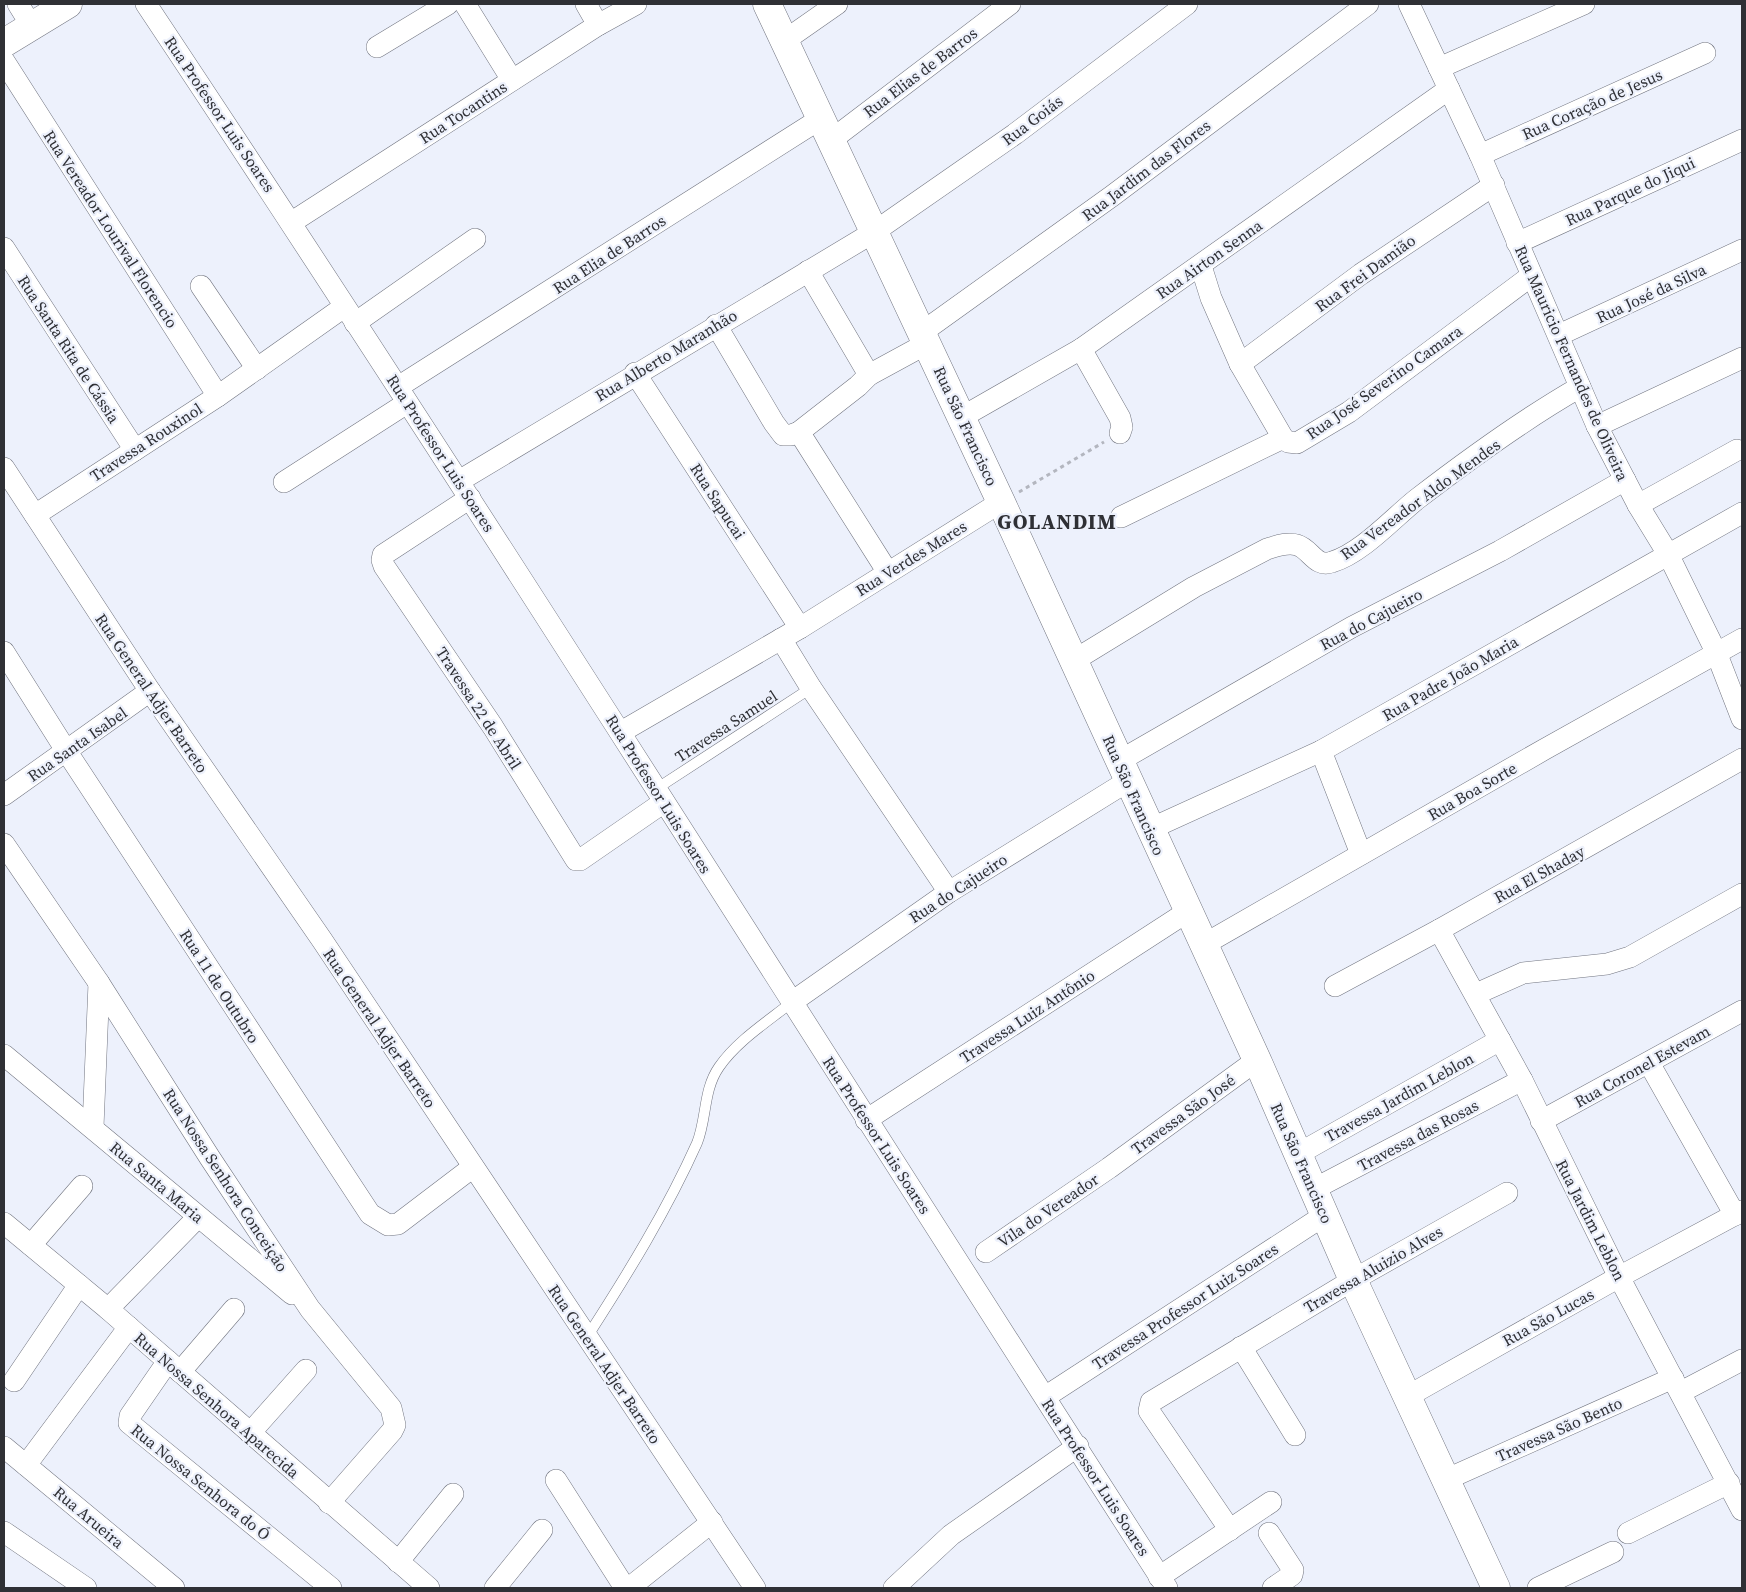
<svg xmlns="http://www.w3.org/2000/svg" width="1746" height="1592" viewBox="0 0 1746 1592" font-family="'Source Serif 4',serif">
<rect width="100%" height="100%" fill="#edf1fc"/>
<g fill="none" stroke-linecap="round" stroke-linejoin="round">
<!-- lane casing -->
<g stroke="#727580" stroke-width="11">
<g id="lane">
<path d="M656,789L811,688"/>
<path d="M587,1337C627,1275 667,1210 697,1143C707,1118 703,1090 719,1067C737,1041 767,1022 792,1002"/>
</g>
</g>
<!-- street casing -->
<g stroke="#727580" stroke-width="22">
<g id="street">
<path d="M18,4L31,25"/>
<path d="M146,4C494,527 827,1060 1167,1588"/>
<path d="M465,4L512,80"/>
<path d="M586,4L598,25"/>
<path d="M1409,4L1480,155L1597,426L1638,505L1668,554L1716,652L1742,719"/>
<path d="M784,41L837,4"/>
<path d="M377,47L448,4"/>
<path d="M4,61L218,396"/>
<path d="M1439,68L1584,4"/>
<path d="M830,141L1010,4"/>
<path d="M1480,155L1705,53"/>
<path d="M292,222L598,25L636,4"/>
<path d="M1517,243L1742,140"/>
<path d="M4,248L135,450"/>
<path d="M1201,266L1211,298L1240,364L1283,438L1288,442L1297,443L1349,412L1531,276"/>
<path d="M808,271L869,375L926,344"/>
<path d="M201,286L257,369"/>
<path d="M355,323L475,239"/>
<path d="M716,325L774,423L783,435H791L799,432L858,386L869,375"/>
<path d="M921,333L1112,196L1368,4"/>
<path d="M1559,335L1742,250"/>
<path d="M1081,349L1120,418L1122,427L1120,433"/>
<path d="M1240,364L1361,274L1494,185"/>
<path d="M635,373L800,628"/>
<path d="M398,387L820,119"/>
<path d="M962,417L1081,349L1449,89"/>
<path d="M1597,426L1742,358"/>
<path d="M799,432L887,571"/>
<path d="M4,468L150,691L322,940L755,1588"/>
<path d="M459,481L874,232L1015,134L1187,4"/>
<path d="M284,482L407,403"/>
<path d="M470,498L383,555L382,560L384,566L493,727L576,860H580L664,802"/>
<path d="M1638,505L1737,450"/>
<path d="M35,515L218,396L344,307"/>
<path d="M1121,517L1283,438"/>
<path d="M781,639L811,688L949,892"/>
<path d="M4,652L67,752L370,1214L388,1225L398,1224L473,1167"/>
<path d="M1073,661L1194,587L1267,549C1277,546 1287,542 1297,545C1311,549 1315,568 1332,562C1362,553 1393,518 1417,499C1469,459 1524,419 1580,387"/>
<path d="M621,732L800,628L1001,502"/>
<path d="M1321,751L1361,854"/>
<path d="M1119,761L1352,627L1500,551L1625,480"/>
<path d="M4,795L150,691"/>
<path d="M1150,829L1321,751L1742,513"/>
<path d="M4,844L99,983L210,1158L310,1309L391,1408L395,1425L392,1431L329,1503"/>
<path d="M1439,930L1522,1080L1619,1277L1742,1510"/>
<path d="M1203,945L1545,749L1742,639"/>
<path d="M1335,986L1439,930L1742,759"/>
<path d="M1476,994L1523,973L1607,964L1630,957L1742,894"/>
<path d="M792,1002L949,892L1128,781"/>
<path d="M4,1055L292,1294"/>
<path d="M1649,1063L1735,1215"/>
<path d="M866,1120L1187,912"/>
<path d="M1541,1121L1742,1011"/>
<path d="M93,1127L99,983"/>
<path d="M1298,1154L1500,1040"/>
<path d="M1314,1189L1522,1080"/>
<path d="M4,1223L108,1309L429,1588"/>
<path d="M31,1245L82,1186"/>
<path d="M986,1252L1109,1168L1257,1060"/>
<path d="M108,1309L198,1217"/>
<path d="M1241,1347L1295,1435"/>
<path d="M168,1361L130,1416L129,1423L331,1588"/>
<path d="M180,1372L234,1309"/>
<path d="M14,1381L79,1285"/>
<path d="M1681,1392L1742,1360"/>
<path d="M1408,1396L1619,1277L1742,1211"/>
<path d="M1045,1397L1325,1215"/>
<path d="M250,1433L306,1370"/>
<path d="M4,1447L174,1588"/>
<path d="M26,1465L129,1327"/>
<path d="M556,1480L625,1588"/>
<path d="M1445,1480L1673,1378"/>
<path d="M1230,1530L1149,1411L1151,1402L1353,1280L1507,1193"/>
<path d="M4,1532L86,1588"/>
<path d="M1269,1533L1293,1570L1292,1575L1273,1588"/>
<path d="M1628,1533L1729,1483"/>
<path d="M398,1562L453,1494"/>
<path d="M1159,1577L1271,1502"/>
<path d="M495,1588L542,1530"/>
<path d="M629,1588L712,1522"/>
<path d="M894,1588L951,1535L1078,1446"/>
<path d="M1538,1588L1613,1552"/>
</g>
</g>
<!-- secondary casing -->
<g stroke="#727580" stroke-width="29">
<g id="secondary">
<path d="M767,4L1001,502L1257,1060L1353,1280L1496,1588"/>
<path d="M4,43L68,4"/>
</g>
</g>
<!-- path -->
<path stroke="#b3b6bf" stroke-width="3" stroke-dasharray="4 4" stroke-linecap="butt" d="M1019,492L1104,442"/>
<!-- lane -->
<use href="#lane" stroke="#fff" stroke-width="10"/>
<!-- street -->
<use href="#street" stroke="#fff" stroke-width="21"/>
<!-- secondary -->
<use href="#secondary" stroke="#fff" stroke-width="28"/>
</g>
<g text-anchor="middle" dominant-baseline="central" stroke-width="4.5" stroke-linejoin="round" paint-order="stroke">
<!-- street labels -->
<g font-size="16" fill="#2f3035" stroke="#edf1fc">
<text transform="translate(920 72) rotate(-37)">Rua Elias de Barros</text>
<text transform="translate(1592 104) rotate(-24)">Rua Coração de Jesus</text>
<text transform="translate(463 112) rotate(-33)">Rua Tocantins</text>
<text transform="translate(220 114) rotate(56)">Rua Professor Luis Soares</text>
<text transform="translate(1032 120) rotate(-37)">Rua Goiás</text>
<text transform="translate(1146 170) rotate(-37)">Rua Jardim das Flores</text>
<text transform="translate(1630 191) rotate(-25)">Rua Parque do Jiqui</text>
<text transform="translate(111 229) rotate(57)">Rua Vereador Lourival Florencio</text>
<text transform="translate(609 254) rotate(-33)">Rua Elia de Barros</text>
<text transform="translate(1209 259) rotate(-35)">Rua Airton Senna</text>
<text transform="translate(1365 273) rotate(-36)">Rua Frei Damião</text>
<text transform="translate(1651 293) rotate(-25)">Rua José da Silva</text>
<text transform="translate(69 349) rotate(57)">Rua Santa Rita de Cássia</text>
<text transform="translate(666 355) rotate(-31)">Rua Alberto Maranhão</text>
<text transform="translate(1572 363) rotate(66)">Rua Mauricio Fernandes de Oliveira</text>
<text transform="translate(1384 382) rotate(-35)">Rua José Severino Camara</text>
<text transform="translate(966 426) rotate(65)">Rua São Francisco</text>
<text transform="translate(146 442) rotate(-33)">Travessa Rouxinol</text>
<text transform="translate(441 453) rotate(57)">Rua Professor Luis Soares</text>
<text transform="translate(1420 499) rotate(-36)">Rua Vereador Aldo Mendes</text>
<text transform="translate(718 501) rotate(57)">Rua Sapucai</text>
<text transform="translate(911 558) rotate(-32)">Rua Verdes Mares</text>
<text transform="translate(1371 619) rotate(-28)">Rua do Cajueiro</text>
<text transform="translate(1450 678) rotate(-30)">Rua Padre João Maria</text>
<text transform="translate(152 693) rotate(56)">Rua General Adjer Barreto</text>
<text transform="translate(479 708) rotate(57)">Travessa 22 de Abril</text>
<text transform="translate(726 726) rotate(-33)">Travessa Samuel</text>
<text transform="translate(77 744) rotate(-35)">Rua Santa Isabel</text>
<text transform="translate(1472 791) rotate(-30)">Rua Boa Sorte</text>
<text transform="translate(659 794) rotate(58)">Rua Professor Luis Soares</text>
<text transform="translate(1134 795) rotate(66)">Rua São Francisco</text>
<text transform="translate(1539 874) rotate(-29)">Rua El Shaday</text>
<text transform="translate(958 888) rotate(-33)">Rua do Cajueiro</text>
<text transform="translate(220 986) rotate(57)">Rua 11 de Outubro</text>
<text transform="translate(1027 1016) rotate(-33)">Travessa Luiz Antônio</text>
<text transform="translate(380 1028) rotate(56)">Rua General Adjer Barreto</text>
<text transform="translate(1642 1066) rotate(-29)">Rua Coronel Estevam</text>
<text transform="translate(1399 1097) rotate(-29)">Travessa Jardim Leblon</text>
<text transform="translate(1183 1114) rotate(-36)">Travessa São José</text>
<text transform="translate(877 1135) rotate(57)">Rua Professor Luis Soares</text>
<text transform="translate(1418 1135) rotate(-28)">Travessa das Rosas</text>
<text transform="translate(1302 1163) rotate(66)">Rua São Francisco</text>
<text transform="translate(226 1180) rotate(57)">Rua Nossa Senhora Conceição</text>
<text transform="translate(157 1182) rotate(40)">Rua Santa Maria</text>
<text transform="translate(1048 1210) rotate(-34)">Vila do Vereador</text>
<text transform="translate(1591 1220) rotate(63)">Rua Jardim Leblon</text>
<text transform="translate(1373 1269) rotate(-30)">Travessa Aluizio Alves</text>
<text transform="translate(1185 1306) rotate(-33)">Travessa Professor Luiz Soares</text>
<text transform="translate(1548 1317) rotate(-29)">Rua São Lucas</text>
<text transform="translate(605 1364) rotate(56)">Rua General Adjer Barreto</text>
<text transform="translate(217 1405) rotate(41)">Rua Nossa Senhora Aparecida</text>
<text transform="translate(1559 1429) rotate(-24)">Travessa São Bento</text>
<text transform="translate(1096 1477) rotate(57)">Rua Professor Luis Soares</text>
<text transform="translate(201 1482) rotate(39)">Rua Nossa Senhora do Ó</text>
<text transform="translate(89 1517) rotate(40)">Rua Arueira</text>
</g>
<!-- district labels -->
<g font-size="21" font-weight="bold" letter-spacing="1" fill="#2f3035" stroke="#edf1fc">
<text x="1057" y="521">GOLANDIM</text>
</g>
</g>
<!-- border -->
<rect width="1746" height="1592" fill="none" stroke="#2f3035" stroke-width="10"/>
</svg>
